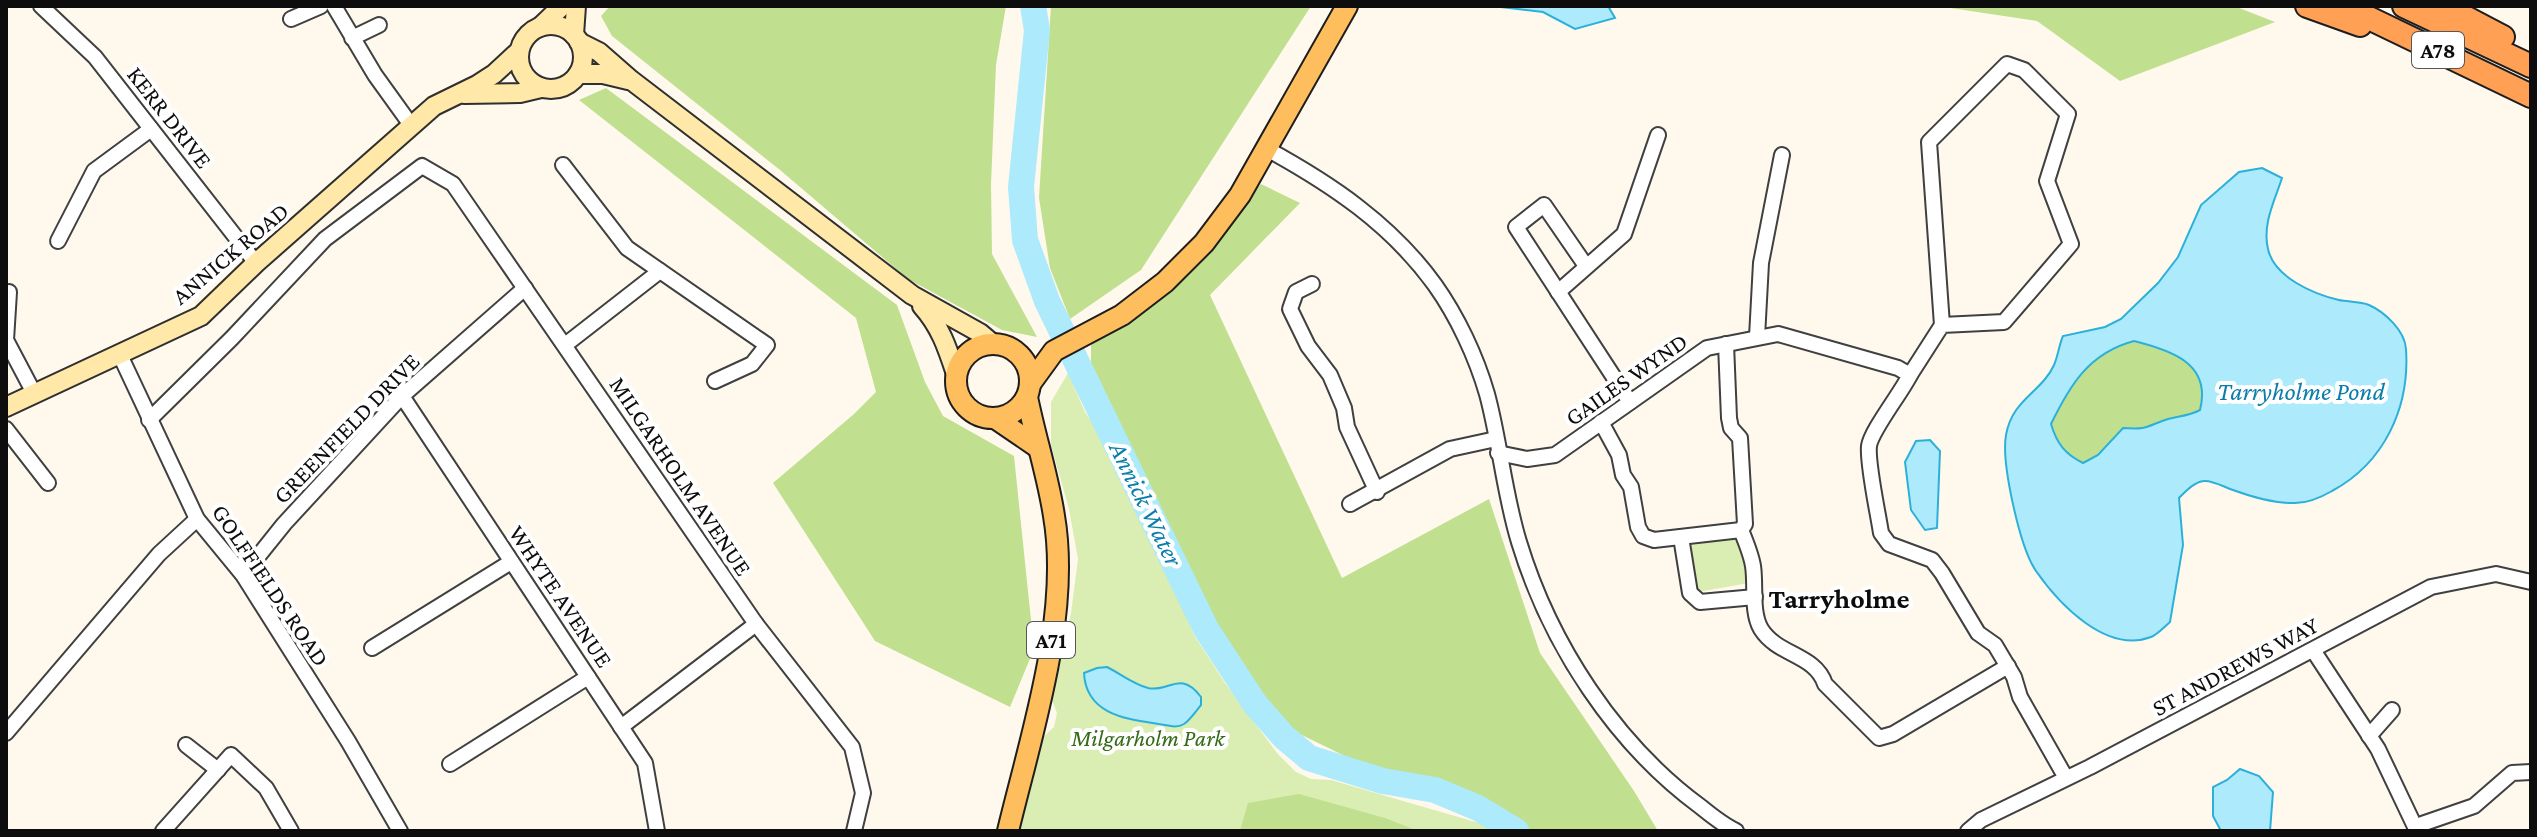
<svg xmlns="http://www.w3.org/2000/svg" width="2537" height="837" viewBox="0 0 2537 837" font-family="'Crimson Pro',serif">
<rect width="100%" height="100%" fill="#fff9ed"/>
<!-- green -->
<g fill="#daedb2">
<path d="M1068,373L1085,412L1108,446L1138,502L1194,635L1225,683L1277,753L1296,772L1311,779L1331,780L1479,823L1496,831H1020L1042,738L1054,727L1057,713L1052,700L1071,613L1078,559L1069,509L1051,445V402Z"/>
<path d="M1741,536L1749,583L1698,592L1689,546Z"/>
</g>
<!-- forest -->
<g fill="#c0e090">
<path d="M610,6H1006L996,65L991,184L992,254L1037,337L1002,330L908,279L780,170L612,36L601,16Z"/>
<path d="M1051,6H1311L1141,270L1070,319L1050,268L1039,198Z"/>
<path d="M1937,6H2234L2275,22L2120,81L2037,21Z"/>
<path d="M606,88L897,305L925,382L943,416L1014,456L1034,649L1010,707L875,641L773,483L854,414L876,392L856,318L579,100Z"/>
<path d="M1261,184L1300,203L1210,295L1342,578L1489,499L1540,653L1634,791L1658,831H1510L1490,815L1355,761L1267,718L1161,534L1091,387V345L1165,282L1217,226Z"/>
<path d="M2134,341C2171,350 2212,363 2200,411C2189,416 2179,416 2168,419C2146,426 2149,430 2123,428L2098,455L2083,464C2065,454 2057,444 2051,424C2071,385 2088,353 2134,341Z"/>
<path d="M1299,794L1385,818L1418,831H1240L1248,803Z"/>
</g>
<!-- water -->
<g fill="#aceafc" stroke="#2cb0da" stroke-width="2" fill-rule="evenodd">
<path d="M1492,6H1608L1615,18L1575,29L1543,12Z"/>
<path d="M2262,168L2282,178C2275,200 2262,224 2268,249C2274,277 2313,294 2339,300C2348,302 2360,301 2369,305C2385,312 2405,331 2406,349C2410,408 2384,463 2332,491C2320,498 2306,504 2292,503C2271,503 2252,497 2233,490C2224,487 2212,480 2204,481C2194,482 2186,491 2179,498L2183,545L2170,622C2164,627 2158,634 2151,637C2106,654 2059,604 2036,571C2020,548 2001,463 2006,435C2012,399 2042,392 2054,365C2058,356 2059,345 2063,336L2105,327L2121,319L2158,283L2178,257L2201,205L2239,172ZM2134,341C2170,350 2212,363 2200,410C2189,416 2180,416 2168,419C2146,426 2149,430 2123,428L2098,455L2083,463C2065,454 2057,444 2051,424C2070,385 2089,353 2134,341Z"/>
<path d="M1930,440L1940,451L1937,528L1925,530L1911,510L1905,462L1916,441Z"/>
<path d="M1107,667C1121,674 1133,684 1148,688C1169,693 1180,669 1201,697V705C1196,711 1190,720 1184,724C1176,729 1167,725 1159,724C1127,719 1086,715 1084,673L1097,668Z"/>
<path d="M2240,769L2259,776L2273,792L2270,831H2221L2213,816V787L2227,780Z"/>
</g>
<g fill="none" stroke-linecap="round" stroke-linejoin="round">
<!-- river -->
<path stroke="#aceafc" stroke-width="26" d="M1033,6L1037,30L1021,187L1025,240L1047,301L1206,629L1255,704L1284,737L1309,758L1383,781L1435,790L1478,808L1516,831"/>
<!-- minor casing -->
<g stroke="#404040" stroke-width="18">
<g id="minor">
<path d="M41,6L95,57L256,263"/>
<path d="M334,6L375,75L411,125"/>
<path d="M291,19L321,6"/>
<path d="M352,38L379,25"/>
<path d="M1267,149C1331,184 1391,224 1435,285C1457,316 1476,356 1487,394C1500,442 1504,493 1519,542C1550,644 1615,744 1701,807C1712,816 1723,825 1736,831"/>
<path d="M563,165L627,248L767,345L752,364L715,381"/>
<path d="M58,241L94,171L151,129"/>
<path d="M1586,266L1544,205L1516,227L1630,402"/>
<path d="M1312,284L1296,292L1290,309L1308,346L1330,375L1344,408L1347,427L1377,492"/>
<path d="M9,292L6,340L35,395"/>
<path d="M1558,292L1624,234L1658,135"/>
<path d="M1757,337L1761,263L1782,155"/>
<path d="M565,345L660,271"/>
<path d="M120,355L197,519L243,575L348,741L400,831"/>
<path d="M1910,375L1942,325L1929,142L2007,64L2024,70L2068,114L2047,181L2071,244L2004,322L1942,325"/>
<path d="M402,396L645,763L657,831"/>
<path d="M149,420L232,338L325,239L422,166L453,184L756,624L852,747L863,793L854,831"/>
<path d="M1601,422L1619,455L1623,475L1631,487L1638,527L1643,536L1654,540L1741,530L1745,524L1740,438L1731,428L1729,418L1726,344"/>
<path d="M6,429L48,483"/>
<path d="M1498,453L1527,459L1555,455L1707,348L1778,334L1898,368L1910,375C1901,393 1871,431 1869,446C1867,463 1878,513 1881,533L1889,544L1932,560L1942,573L1978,633L1995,645L2014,677L2020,697L2066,778"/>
<path d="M1350,504L1450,449L1496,439"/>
<path d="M1741,530C1746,542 1751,554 1753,566C1756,585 1751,612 1761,629C1778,656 1815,654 1825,684L1879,738L1893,734L2008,666"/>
<path d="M1681,537L1690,593L1700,602L1755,597"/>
<path d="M243,575L284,524L402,396L525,288"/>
<path d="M372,648L511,562"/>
<path d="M2313,650L2378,749L2417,831"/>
<path d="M621,727L756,624"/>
<path d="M6,733L159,554L197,519"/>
<path d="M2369,736L2392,710"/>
<path d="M186,745L218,770"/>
<path d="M450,764L588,677"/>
<path d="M2416,826L2474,806L2512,773L2531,772"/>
<path d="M163,831L231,755L266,788L291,831"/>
<path d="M1968,831L1981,820L2090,767L2431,587L2496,574L2531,582"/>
</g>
</g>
<!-- secondary casing -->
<g stroke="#2f2f2f" stroke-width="22">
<g id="secondary">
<circle cx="551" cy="57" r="32"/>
<path d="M540,27L562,6"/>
<path d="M574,35L576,6"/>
<path d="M579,42L599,52L631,80L912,295L980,333L993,344"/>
<path d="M578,74H603L628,80"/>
<path d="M464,94L520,93L541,88"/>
<path d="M922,306C941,327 948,350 957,377"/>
<path d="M6,407L201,316L256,263L434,106L477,85L494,74L519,51"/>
</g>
</g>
<!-- primary casing -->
<g stroke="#1e1e1e" stroke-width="24">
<g id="primary">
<circle cx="993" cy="381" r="37"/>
<path d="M1030,384L1054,351L1122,315L1165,282L1204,243L1240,195L1347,6"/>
<path d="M995,418L1036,446"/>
<path d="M1008,831C1031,735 1071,615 1054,516C1048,476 1035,437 1027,397"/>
</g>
</g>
<!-- trunk casing -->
<g stroke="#1e1e1e" stroke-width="26">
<g id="trunk">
<path d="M2307,6L2360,25"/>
<path d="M2344,6L2531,96"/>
<path d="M2404,6L2531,66"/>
<path d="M2444,6L2503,37"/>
</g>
</g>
<!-- minor -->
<use href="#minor" stroke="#fff" stroke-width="14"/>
<!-- secondary -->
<use href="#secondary" stroke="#ffe8a8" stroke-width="18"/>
<!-- primary -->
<use href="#primary" stroke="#ffbe5d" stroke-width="20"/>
<!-- trunk -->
<use href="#trunk" stroke="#ffa054" stroke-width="22"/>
</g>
<g text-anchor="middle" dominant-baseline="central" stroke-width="8" stroke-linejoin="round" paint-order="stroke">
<!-- shield labels -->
<g fill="#fff" stroke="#565656" stroke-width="2">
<rect x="2412" y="32" width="52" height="36" rx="6"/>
<rect x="1027" y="622" width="48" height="36" rx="6"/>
</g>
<g font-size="22" font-weight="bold" fill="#0d0d0d">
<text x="2438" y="50">A78</text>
<text x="1051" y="640">A71</text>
</g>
<!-- street labels -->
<g font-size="24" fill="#0d0d0d" stroke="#fff">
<text transform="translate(170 117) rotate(52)">KERR DRIVE</text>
<text transform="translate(230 253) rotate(-40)">ANNICK ROAD</text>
<text transform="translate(1626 379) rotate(-35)">GAILES WYND</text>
<text transform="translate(346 428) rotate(-46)">GREENFIELD DRIVE</text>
<text transform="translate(681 476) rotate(56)">MILGARHOLM AVENUE</text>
<text transform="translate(271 585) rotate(56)">GOLFFIELDS ROAD</text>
<text transform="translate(561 596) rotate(56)">WHYTE AVENUE</text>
<text transform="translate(2235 666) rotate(-28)">ST ANDREWS WAY</text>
</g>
<!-- park labels -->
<g font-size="24" font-style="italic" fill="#356b17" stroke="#fff">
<text x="1148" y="737">Milgarholm Park</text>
</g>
<!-- water labels -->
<g font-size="26" font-style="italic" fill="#0a7daa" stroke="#fff">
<text x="2301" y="391">Tarryholme Pond</text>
<text transform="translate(1146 504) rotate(64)">Annick Water</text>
</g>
<!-- quarter labels -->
<g font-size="28" font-weight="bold" fill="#0d0d0d" stroke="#fff">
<text x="1839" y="598">Tarryholme</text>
</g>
</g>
<!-- border -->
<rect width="2537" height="837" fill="none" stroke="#0d0d0d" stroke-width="16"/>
</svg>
